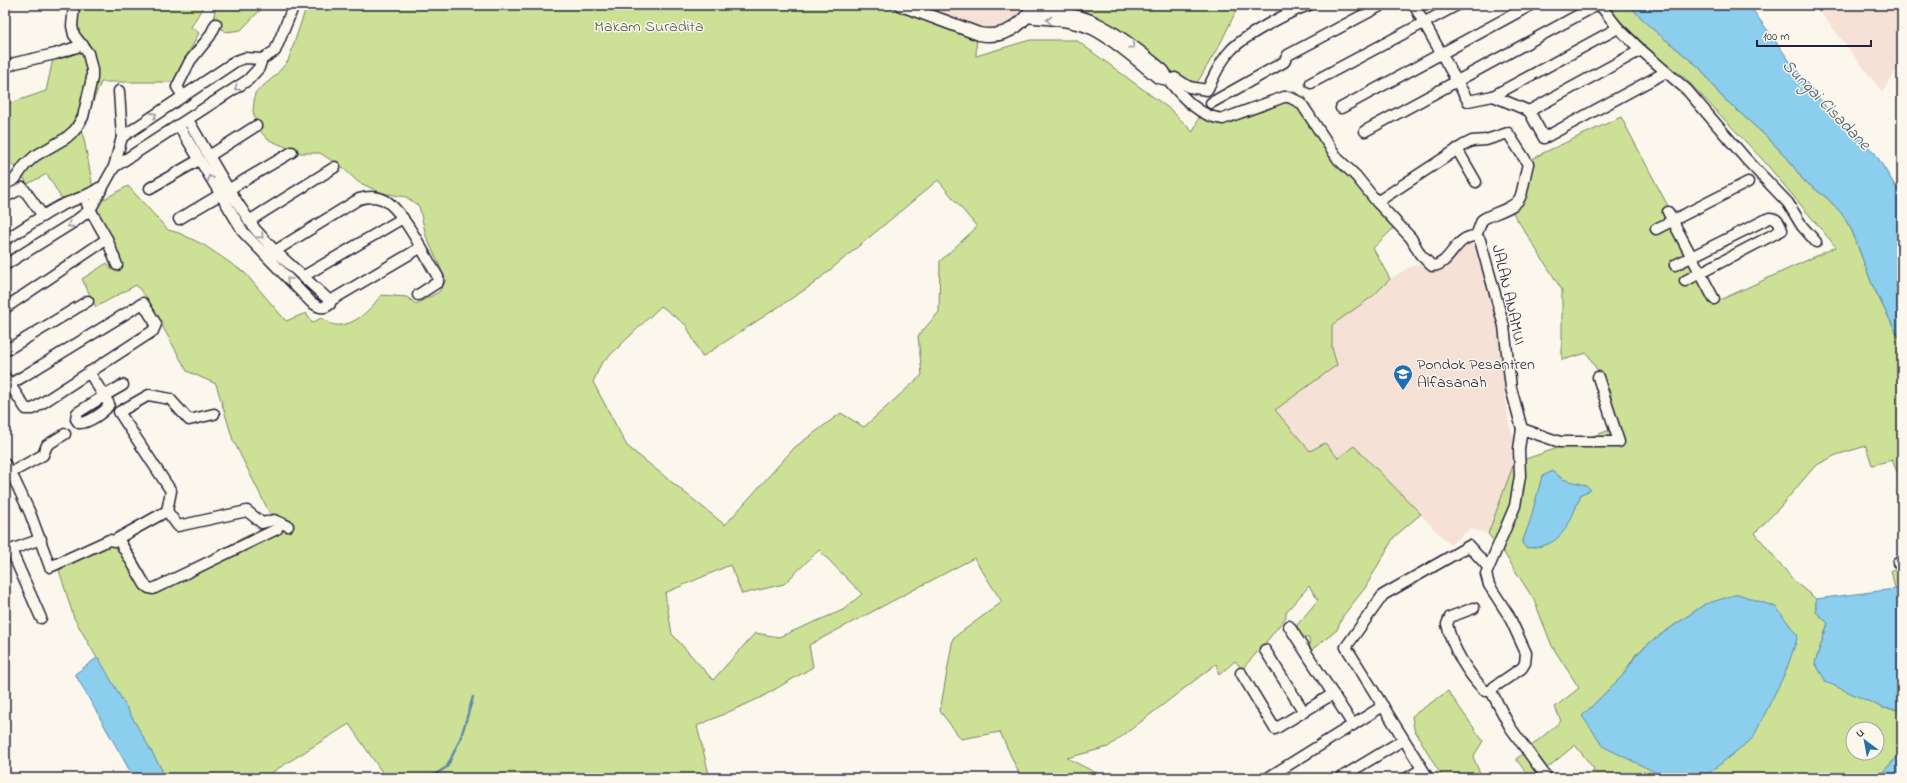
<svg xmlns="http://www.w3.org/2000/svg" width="1907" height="783" viewBox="0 0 1907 783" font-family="'Indie Flower',sans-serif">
<rect width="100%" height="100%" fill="#fbf7ec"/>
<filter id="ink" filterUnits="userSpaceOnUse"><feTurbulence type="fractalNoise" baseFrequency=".025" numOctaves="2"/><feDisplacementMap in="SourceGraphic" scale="8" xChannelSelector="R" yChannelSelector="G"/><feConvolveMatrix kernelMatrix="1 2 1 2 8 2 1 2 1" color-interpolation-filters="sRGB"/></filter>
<g filter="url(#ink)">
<!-- built -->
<g fill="#f5e1d5">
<path d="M912,5H1037L1017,22L977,30Z"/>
<path d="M1815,5H1902V61L1882,92Z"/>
<path d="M1468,243L1474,244L1478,250L1495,301L1502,341L1506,408L1509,424L1516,445L1514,463L1488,533L1470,529L1450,545L1354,446L1338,459L1310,451L1275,410L1337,365L1332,348L1331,325L1373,296L1390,279L1408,268L1424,263L1432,266Z"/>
</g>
<!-- green -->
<g fill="#cce196" stroke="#778268" fill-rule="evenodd">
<path d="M70,5H204L191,27L199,33L173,82H101L82,128L93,188L86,193L61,198L47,174L27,184L23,176L5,158V105L46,91L53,59L76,48Z"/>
<path d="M213,5H265L241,30L226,32L214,23L215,9Z"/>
<path d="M307,5H912L977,30L976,56L1030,40H1076L1171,110L1193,132L1200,115L1217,120L1285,94L1295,92L1306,98L1319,137L1396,226L1373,248L1390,279L1373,296L1332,325V348L1337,365L1275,410L1310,451L1325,443L1338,458L1354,446L1421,514L1394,537L1365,588L1343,616L1337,630L1310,651L1309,638H1301L1297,625L1318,600L1309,586L1286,612V617L1263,646L1242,669L1235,661L1219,675L1216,664L1108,747L1067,758L1106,778H1021L1000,732L961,739L940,711L953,638L1002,602L974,558L809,645L813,667L760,698L697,726L710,778H386L349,724L263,778H166L74,618L59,570L123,534L152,585L274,522L233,440L216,384L187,371L147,298L136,285L96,307L82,279L107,263L112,270L120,264L95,204L128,186L168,230L179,233L204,245L245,273L286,321L306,313L312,323L321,318C325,320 331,325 335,325C354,327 371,309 381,295L407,297L416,304L439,292L446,280L426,236L419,206L406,197L382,193L358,182L343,168L320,153H300L267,139L257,127L253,111L255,93L276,75L288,61ZM938,180L977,227L940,261L939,312L918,336L922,375L864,427L841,413L795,447L725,525L627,446L593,382L601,364L661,306L686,325L702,357L812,285ZM819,550L862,594L843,610L779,637L755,633L713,680L672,634L665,593L730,565L742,594L784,584Z"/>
<path d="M1063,5H1239L1220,44L1197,83L1174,74L1107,27L1081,14V8Z"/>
<path d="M1604,5H1629L1649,26L1700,68L1720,95L1767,137L1788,159L1803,180L1827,198L1842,214L1852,231L1872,284L1896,332L1902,340V474H1898L1892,460L1872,465L1866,446L1836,455L1815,466L1781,506L1755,533L1795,582L1816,599V612L1828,623L1815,663L1883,708L1902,710V752L1878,777L1589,778L1588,776L1594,769L1575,745L1535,778H1530L1516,759L1561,721L1555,707L1579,688L1552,646L1534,600L1504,553L1488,534L1514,463L1610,430L1611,393L1587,353L1562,360V290L1508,205L1523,198L1527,162L1543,153L1621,117L1718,301L1836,247L1763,160L1684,77L1661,61ZM1553,471L1581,494L1575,509L1522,543ZM1705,604L1583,716L1623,675L1636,654L1653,640ZM1853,729H1877V753H1853Z"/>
<path d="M1902,568V590L1895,589L1891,570Z"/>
<path d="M1448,691L1483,741L1473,757L1482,778L1442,777L1414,729L1412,716Z"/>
</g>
<!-- water -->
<g fill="#8bceed" stroke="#6189a6">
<path d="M1629,5H1749L1797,71L1831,113L1875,153L1902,197V340L1896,332L1872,284L1852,231L1842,214L1827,198L1803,180L1788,159L1767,137L1720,95L1700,68L1649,26Z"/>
<path d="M1553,471L1562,479L1586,485L1591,490L1581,494C1574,512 1567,536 1548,544C1542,547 1533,547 1526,548L1522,543L1530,521L1542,476Z"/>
<path d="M1895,589L1902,590V710L1883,708L1826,682L1815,663L1828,623L1816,612V599Z"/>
<path d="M1738,594L1776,607L1798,636L1786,671L1753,738L1709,773L1665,777L1604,747L1582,716L1623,675L1637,654L1653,640L1705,604Z"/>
<path d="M98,657L166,777V778H134L75,674Z"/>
<path d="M1902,752V778H1872L1878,777Z"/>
</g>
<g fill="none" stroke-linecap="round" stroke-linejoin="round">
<!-- stream -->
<path stroke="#6189a6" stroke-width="2.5" d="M429,778L447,767L461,737L473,697"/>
<!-- minor casing -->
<g stroke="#22223b" stroke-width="13">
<g id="minor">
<path d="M1414,5L1468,101L1493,96L1529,111L1544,138L1666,72"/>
<path d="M1600,5L1618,28L1641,50L1687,90L1746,159L1788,203L1802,226L1816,242"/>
<path d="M1032,8C1052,12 1076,13 1095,22C1117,32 1143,53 1162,69C1166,72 1167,78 1170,82C1184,99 1201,117 1223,119L1284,97H1289L1301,103L1338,159L1356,176L1377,202L1411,238L1420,254L1432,266C1451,265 1454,236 1476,236L1480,240L1504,326L1511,388L1522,429L1519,449L1520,476L1515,506L1486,574L1489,585L1509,616L1526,653L1525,663L1522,668L1494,687L1491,691L1510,727L1547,778"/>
<path d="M1027,17C1048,20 1074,20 1094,30C1117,42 1138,62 1158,78L1168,80L1175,78L1189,87L1207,90C1214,77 1220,61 1231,50C1244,36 1290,11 1309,5"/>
<path d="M5,68L15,63L55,54L83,45"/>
<path d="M1311,83L1457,5"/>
<path d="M183,96L177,87L190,61L210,36L216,24"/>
<path d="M1493,96L1618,28"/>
<path d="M1211,103L1284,62L1288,55L1382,5"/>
<path d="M1341,108L1531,5"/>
<path d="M1529,111L1641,50"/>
<path d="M179,126L244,233L311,302C318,307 323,310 330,304V301L275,251L255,229L229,190L188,120"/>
<path d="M1365,131L1597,5"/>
<path d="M122,137L236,61L245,58L262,59L275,51L294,5"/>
<path d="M1457,149L1476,182"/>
<path d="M209,156L256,126"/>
<path d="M114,167L248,80L259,68L262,59"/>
<path d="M5,185L15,179L25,165L35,156L66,138L75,130L83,117L92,78V70L88,53L74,35L72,26L74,5"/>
<path d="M150,188L199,160"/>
<path d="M5,197L23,188L43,216"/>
<path d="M1377,202L1464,145L1472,141L1486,140L1508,133L1528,164C1525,174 1524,185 1521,195C1517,209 1493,212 1482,220L1476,236"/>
<path d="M87,204L107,239L117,265"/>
<path d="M1668,212L1714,299"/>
<path d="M179,219L292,152"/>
<path d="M249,221L335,167"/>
<path d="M1656,229L1748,182"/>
<path d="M5,240C23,229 41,216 60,206C73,200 87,197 99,188"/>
<path d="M275,251L359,199C369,196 380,196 389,203C407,218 425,256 438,277V282L418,295"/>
<path d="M5,265L74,222L90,210L114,167L122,137L119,91"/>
<path d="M1675,265L1769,218C1777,218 1779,222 1782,230L1685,281"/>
<path d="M304,276L403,218"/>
<path d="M330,301L420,248"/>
<path d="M5,308L107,239"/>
<path d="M5,351L88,301"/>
<path d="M89,372L104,396L77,413L76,419L79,423C87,424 107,411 109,404L104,396L123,385"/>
<path d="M5,377L26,409H33L153,331L156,324L143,303L24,376L5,387"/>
<path d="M1522,429L1560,442H1619L1598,377"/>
<path d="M5,464L14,479L30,513L50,567L109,540L120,542L145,585L149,588L153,589L277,529"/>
<path d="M10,473L43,455L47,445L65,434"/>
<path d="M167,511L171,491L119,412L149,395L170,399L189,420L214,414"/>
<path d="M115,540L167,511L178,526L247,511L262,523L274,520L288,526"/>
<path d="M11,550L41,618"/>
<path d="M5,552L41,539"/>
<path d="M1898,563L1902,565"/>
<path d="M1474,608L1450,617L1447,624C1452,648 1468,674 1485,691H1491"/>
<path d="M1289,626L1353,725"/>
<path d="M1265,650L1304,712"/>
<path d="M1241,673L1275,729L1333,694"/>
<path d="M1269,777L1383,706"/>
<path d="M1340,778L1403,740"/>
<path d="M1407,778L1422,769"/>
<path d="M1428,778L1346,647L1383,595L1469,546L1488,567"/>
</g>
</g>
<!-- major casing -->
<g stroke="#22223b" stroke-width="15">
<path id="major" d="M901,5L979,34C1005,39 1022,26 1034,5"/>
</g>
<!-- minor -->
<use href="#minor" stroke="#fbf7ec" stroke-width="10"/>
<!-- major -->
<use href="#major" stroke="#fbf7ec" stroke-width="12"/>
</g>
<!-- one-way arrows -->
<defs><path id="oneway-chevron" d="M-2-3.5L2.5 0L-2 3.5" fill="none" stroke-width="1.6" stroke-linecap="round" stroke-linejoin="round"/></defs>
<g stroke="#99979c">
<use href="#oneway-chevron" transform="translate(1049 20) rotate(-173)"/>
<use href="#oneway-chevron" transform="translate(1132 46) rotate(37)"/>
<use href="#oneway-chevron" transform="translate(237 88) rotate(146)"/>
<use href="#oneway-chevron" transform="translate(154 115) rotate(-33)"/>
<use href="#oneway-chevron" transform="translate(210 178) rotate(-121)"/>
<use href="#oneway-chevron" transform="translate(70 225) rotate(147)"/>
<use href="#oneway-chevron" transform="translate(261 236) rotate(47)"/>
<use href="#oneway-chevron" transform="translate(289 280) rotate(-134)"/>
</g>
</g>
<!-- icons -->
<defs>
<g id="school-pin" transform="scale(1)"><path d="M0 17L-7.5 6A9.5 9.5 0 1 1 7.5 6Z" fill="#1f6fb2" stroke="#fbf7ec"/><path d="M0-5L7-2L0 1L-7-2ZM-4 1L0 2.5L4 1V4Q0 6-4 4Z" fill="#fff"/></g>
</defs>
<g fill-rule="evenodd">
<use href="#school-pin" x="1403" y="374"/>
</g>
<g text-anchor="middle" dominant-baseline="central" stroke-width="3" stroke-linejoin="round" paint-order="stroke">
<!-- park labels -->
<g font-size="16" fill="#555b56" stroke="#fbf7ec">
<text x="649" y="27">Makam Suradita</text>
</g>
<!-- street labels -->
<g font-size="16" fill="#22223b" stroke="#fbf7ec">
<text transform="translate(1508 295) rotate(77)">JALAN ANAMUI</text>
</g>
<!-- poi labels -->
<g font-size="16" fill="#22223b" stroke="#fbf7ec" text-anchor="start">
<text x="1417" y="365">Pondok Pesantren<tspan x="1417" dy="18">Alfasanah</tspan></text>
</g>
<!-- water labels -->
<g font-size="17" font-style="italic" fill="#425670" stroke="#fbf7ec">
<text transform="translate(1826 105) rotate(46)">Sungai Cisadane</text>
</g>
</g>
<!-- margin -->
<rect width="1907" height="783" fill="none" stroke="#fbf7ec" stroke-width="20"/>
<rect x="10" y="10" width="1887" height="763" fill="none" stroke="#22223b" stroke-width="1.5" filter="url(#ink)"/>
<!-- north arrow -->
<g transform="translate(1865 741) rotate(328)"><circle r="19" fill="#fbf7ec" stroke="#a4a2a5"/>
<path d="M0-3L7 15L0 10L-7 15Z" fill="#1f6fb2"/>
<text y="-6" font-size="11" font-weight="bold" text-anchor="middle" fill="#22223b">U</text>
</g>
<!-- scale -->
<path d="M1757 40v6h114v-6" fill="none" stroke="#22223b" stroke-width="2"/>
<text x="1763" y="40" font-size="12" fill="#22223b" stroke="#fbf7ec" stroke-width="3" paint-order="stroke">100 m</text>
</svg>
